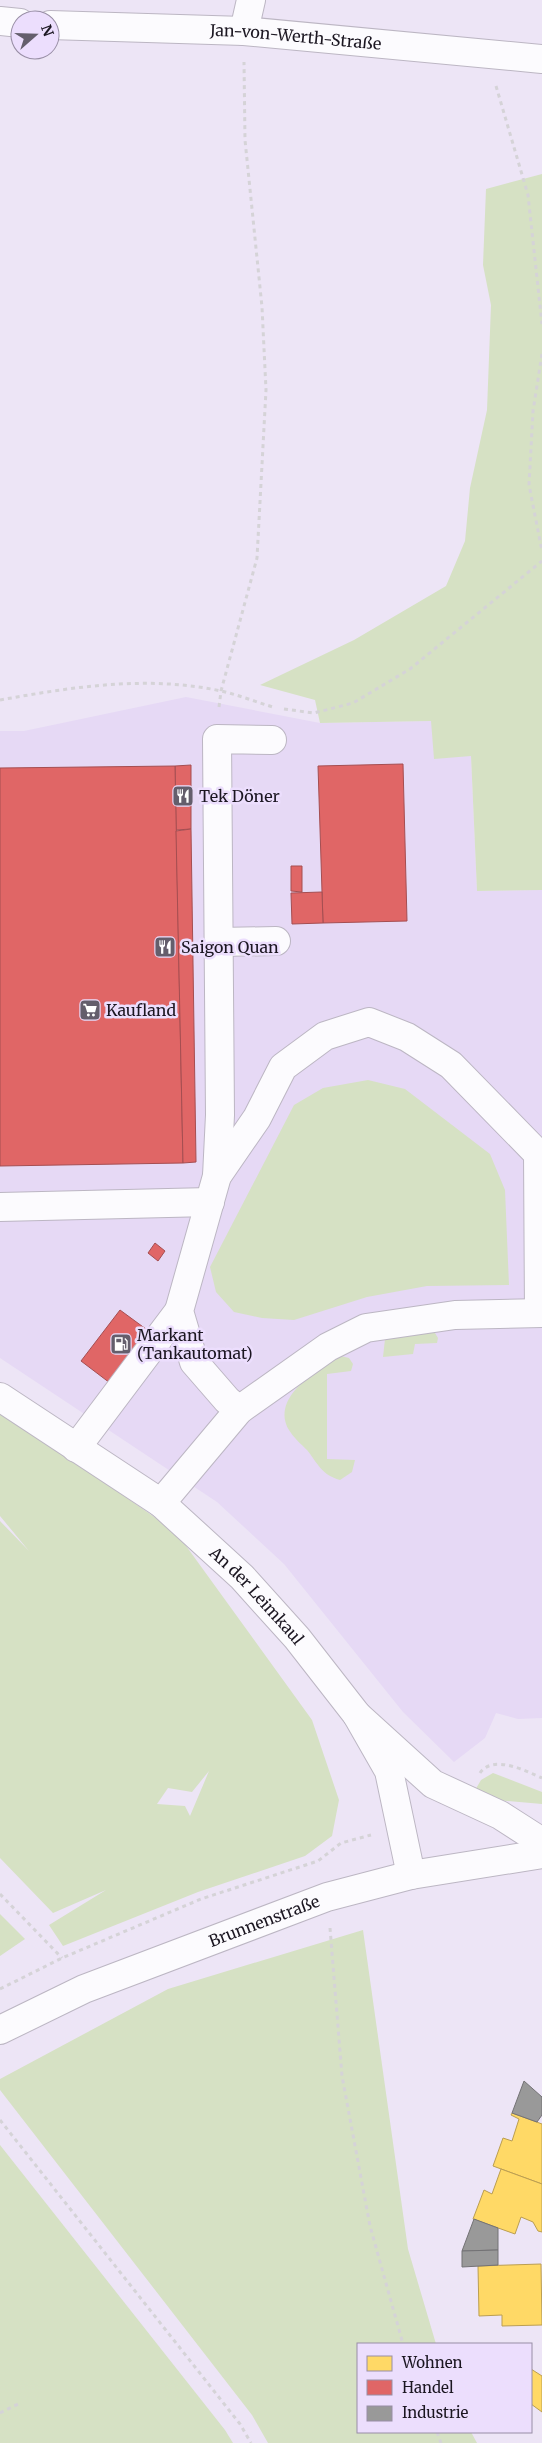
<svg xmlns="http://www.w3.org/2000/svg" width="542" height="2443" viewBox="0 0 542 2443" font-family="Merriweather,serif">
<rect width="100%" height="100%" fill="#ede5f6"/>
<!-- built -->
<path fill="#e6d9f5" d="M186,697L320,723L431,721L471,756L477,891L542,890V1718L518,1719L496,1713L485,1738L454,1762L403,1712L284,1564L217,1502L0,1358V731H24Z"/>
<!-- green -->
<g fill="#d6e1c4" fill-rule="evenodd">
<path d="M542,174V890L477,891L471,756L434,759L431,721L320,723L315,700L260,685L354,640L446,586L465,541L470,488L487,410L491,305L483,265L486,189Z"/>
<path d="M368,1080L405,1089L490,1154L505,1190L509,1285L427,1286L367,1297L294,1320L262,1318L234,1312L216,1292L210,1267L294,1105L323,1088Z"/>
<path d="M423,1332L435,1333L438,1338L437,1343L415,1344L413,1354L383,1357L385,1339L402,1334Z"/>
<path d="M341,1356L349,1358L353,1364L351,1371L327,1374V1459L355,1460L352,1472L340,1480C322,1475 318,1464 307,1450C301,1444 293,1437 289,1430C270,1397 318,1369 341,1356Z"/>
<path d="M0,1410L176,1532L312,1720L339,1800L332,1836L305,1856L198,1892L63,1946L49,1925L106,1890L53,1913L0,1858V1521L29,1551L0,1516ZM209,1771L190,1816L185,1806L157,1804L168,1788L192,1792Z"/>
<path d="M493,1773L542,1792V1804L495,1800L474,1792L481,1780Z"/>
<path d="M0,1914L25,1939L0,1956Z"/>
<path d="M363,1930L408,2249L436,2344H358V2432H471L477,2443H268L252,2415L0,2090V2079L168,1989Z"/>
<path d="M0,2145L225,2430L233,2443H0Z"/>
</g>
<!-- homes -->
<g fill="#ffd966" stroke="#bb9e51">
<path d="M512,2113L542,2124V2184L493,2166L503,2138L512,2141L519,2119L511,2115Z"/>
<path d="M501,2169L542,2184V2232L538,2231L533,2222L521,2217L515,2234L473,2219L484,2190L492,2194Z"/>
<path d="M541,2264L542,2325L502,2326V2315L479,2316L478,2266Z"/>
<path d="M531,2369L542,2376V2412L531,2404Z"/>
</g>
<!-- shops -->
<g fill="#e06666" stroke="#a54e51">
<path d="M403,764L407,921L323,923L318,766Z"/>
<path d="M191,765V829L176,830L175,766Z"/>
<path d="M175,766L183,1163L0,1166V768Z"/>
<path d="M191,829L196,1162L183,1163L176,831Z"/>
<path d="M291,866H302V892L291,891Z"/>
<path d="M322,892L323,923L292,924L291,893Z"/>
<path d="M155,1243L165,1251L158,1261L148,1253Z"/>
<path d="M120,1310L150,1332L110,1383L81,1361Z"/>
</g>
<!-- industry -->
<g fill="#999" stroke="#737275">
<path d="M524,2081L542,2097V2115L537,2122L512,2113Z"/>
<path d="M474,2219L498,2228V2250L462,2251Z"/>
<path d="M498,2250V2265L462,2267V2251Z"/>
</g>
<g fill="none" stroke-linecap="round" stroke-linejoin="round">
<!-- minor casing -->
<g stroke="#bcb6c3" stroke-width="30">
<g id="minor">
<path d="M0,21L20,23"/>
<path id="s1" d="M50,25L244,31L542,59"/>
<path d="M244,31L251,0"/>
<path d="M219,942L276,941"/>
<path d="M217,1176L220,1115L217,739L272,740"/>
<path d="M0,1207L210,1202"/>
<path id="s2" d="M0,1397L161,1503L242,1577L297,1638L357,1715L389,1771L411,1875"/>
<path d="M239,1410L227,1400L194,1362L179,1311L217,1176L257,1118L283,1067L325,1036L369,1022L407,1037L451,1065L538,1154L539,1313"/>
<path d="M76,1448L179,1311"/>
<path d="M161,1503L239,1410L328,1347L366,1328L455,1315L542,1313"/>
</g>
</g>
<!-- major casing -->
<g stroke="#bcb6c3" stroke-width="30">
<g id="major">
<path d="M357,1715L433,1784L500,1815L542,1842"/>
<path id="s3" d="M0,2030L84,1989L327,1897L411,1875L542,1854"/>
</g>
</g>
<!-- path -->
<g stroke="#d5d3d7" stroke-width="3" stroke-dasharray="4 4" stroke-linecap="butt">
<path d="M496,86L528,195L542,324"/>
<path d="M542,354L533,411L529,485L542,551"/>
<path d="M0,700C72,687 148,675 221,691C239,695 256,702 273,707"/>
<path d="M219,707L221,691L257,558L266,390L262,307L245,140L244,62"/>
<path d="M284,709L314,713L353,703L410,669L542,561"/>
<path d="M480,1773C493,1754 526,1771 542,1778"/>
<path d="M0,1894L62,1958"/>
<path d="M330,1928L342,2076L370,2226L403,2344"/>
<path d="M0,1989L62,1958L201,1899L318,1861L341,1843L371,1835"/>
<path d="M0,2120L240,2424L251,2443"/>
<path d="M0,2413L18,2404"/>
<path d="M437,2432L441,2443"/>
</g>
<!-- minor -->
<use href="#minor" stroke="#fcfbfe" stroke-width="28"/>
<!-- major -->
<use href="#major" stroke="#fcfbfe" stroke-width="28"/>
</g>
<!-- icons -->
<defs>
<g id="restaurant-square" transform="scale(1.125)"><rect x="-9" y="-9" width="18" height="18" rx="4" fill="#645e6c" stroke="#ecdefd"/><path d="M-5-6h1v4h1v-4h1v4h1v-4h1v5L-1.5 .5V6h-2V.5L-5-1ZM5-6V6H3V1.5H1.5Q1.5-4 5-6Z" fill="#fff"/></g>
<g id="supermarket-square" transform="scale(1.125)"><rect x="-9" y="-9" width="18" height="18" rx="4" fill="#645e6c" stroke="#ecdefd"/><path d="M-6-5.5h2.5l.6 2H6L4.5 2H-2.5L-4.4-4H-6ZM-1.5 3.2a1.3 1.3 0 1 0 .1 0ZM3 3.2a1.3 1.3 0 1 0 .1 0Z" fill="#fff"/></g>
<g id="fuel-square" transform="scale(1.125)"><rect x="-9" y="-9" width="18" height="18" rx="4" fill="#645e6c" stroke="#ecdefd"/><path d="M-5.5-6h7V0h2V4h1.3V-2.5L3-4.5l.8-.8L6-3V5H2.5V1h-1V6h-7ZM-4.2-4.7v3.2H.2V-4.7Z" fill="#fff"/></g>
</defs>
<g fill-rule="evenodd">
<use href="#restaurant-square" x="183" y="796"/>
<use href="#restaurant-square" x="165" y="947"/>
<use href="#supermarket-square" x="90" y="1010"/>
<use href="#fuel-square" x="121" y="1344"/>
</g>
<g text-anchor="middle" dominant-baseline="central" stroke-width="5" stroke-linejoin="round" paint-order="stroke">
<!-- street labels -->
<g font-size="16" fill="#1b1621" stroke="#ecdefd">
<text stroke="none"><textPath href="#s1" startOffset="246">Jan-von-Werth-Straße</textPath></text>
<text stroke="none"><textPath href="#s2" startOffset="326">An der Leimkaul</textPath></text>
<text stroke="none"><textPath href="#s3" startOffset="286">Brunnenstraße</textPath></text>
</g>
<!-- poi labels -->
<g font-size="16" fill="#1b1621" stroke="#ecdefd" text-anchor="start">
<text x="199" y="796">Tek Döner</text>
<text x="181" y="947">Saigon Quan</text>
<text x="106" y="1010">Kaufland</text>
<text x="137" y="1335">Markant<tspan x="137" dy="18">(Tankautomat)</tspan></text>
</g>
</g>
<!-- legend -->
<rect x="357" y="2343" width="175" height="90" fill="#ecdefd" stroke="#988ea5"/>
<rect x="367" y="2356" width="25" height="15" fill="#ffd966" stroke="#988ea5"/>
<text x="402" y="2368" font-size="15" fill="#1b1621">Wohnen</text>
<rect x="367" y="2380" width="25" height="15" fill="#e06666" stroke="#988ea5"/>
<text x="402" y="2393" font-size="15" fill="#1b1621">Handel</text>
<rect x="367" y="2406" width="25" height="15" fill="#999999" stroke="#988ea5"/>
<text x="402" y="2418" font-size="15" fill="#1b1621">Industrie</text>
<!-- north arrow -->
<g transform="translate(35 35) rotate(70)"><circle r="24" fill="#ecdefd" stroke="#988ea5"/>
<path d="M0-4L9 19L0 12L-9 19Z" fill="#645e6c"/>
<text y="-8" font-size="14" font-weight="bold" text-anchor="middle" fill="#1b1621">N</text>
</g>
</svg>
